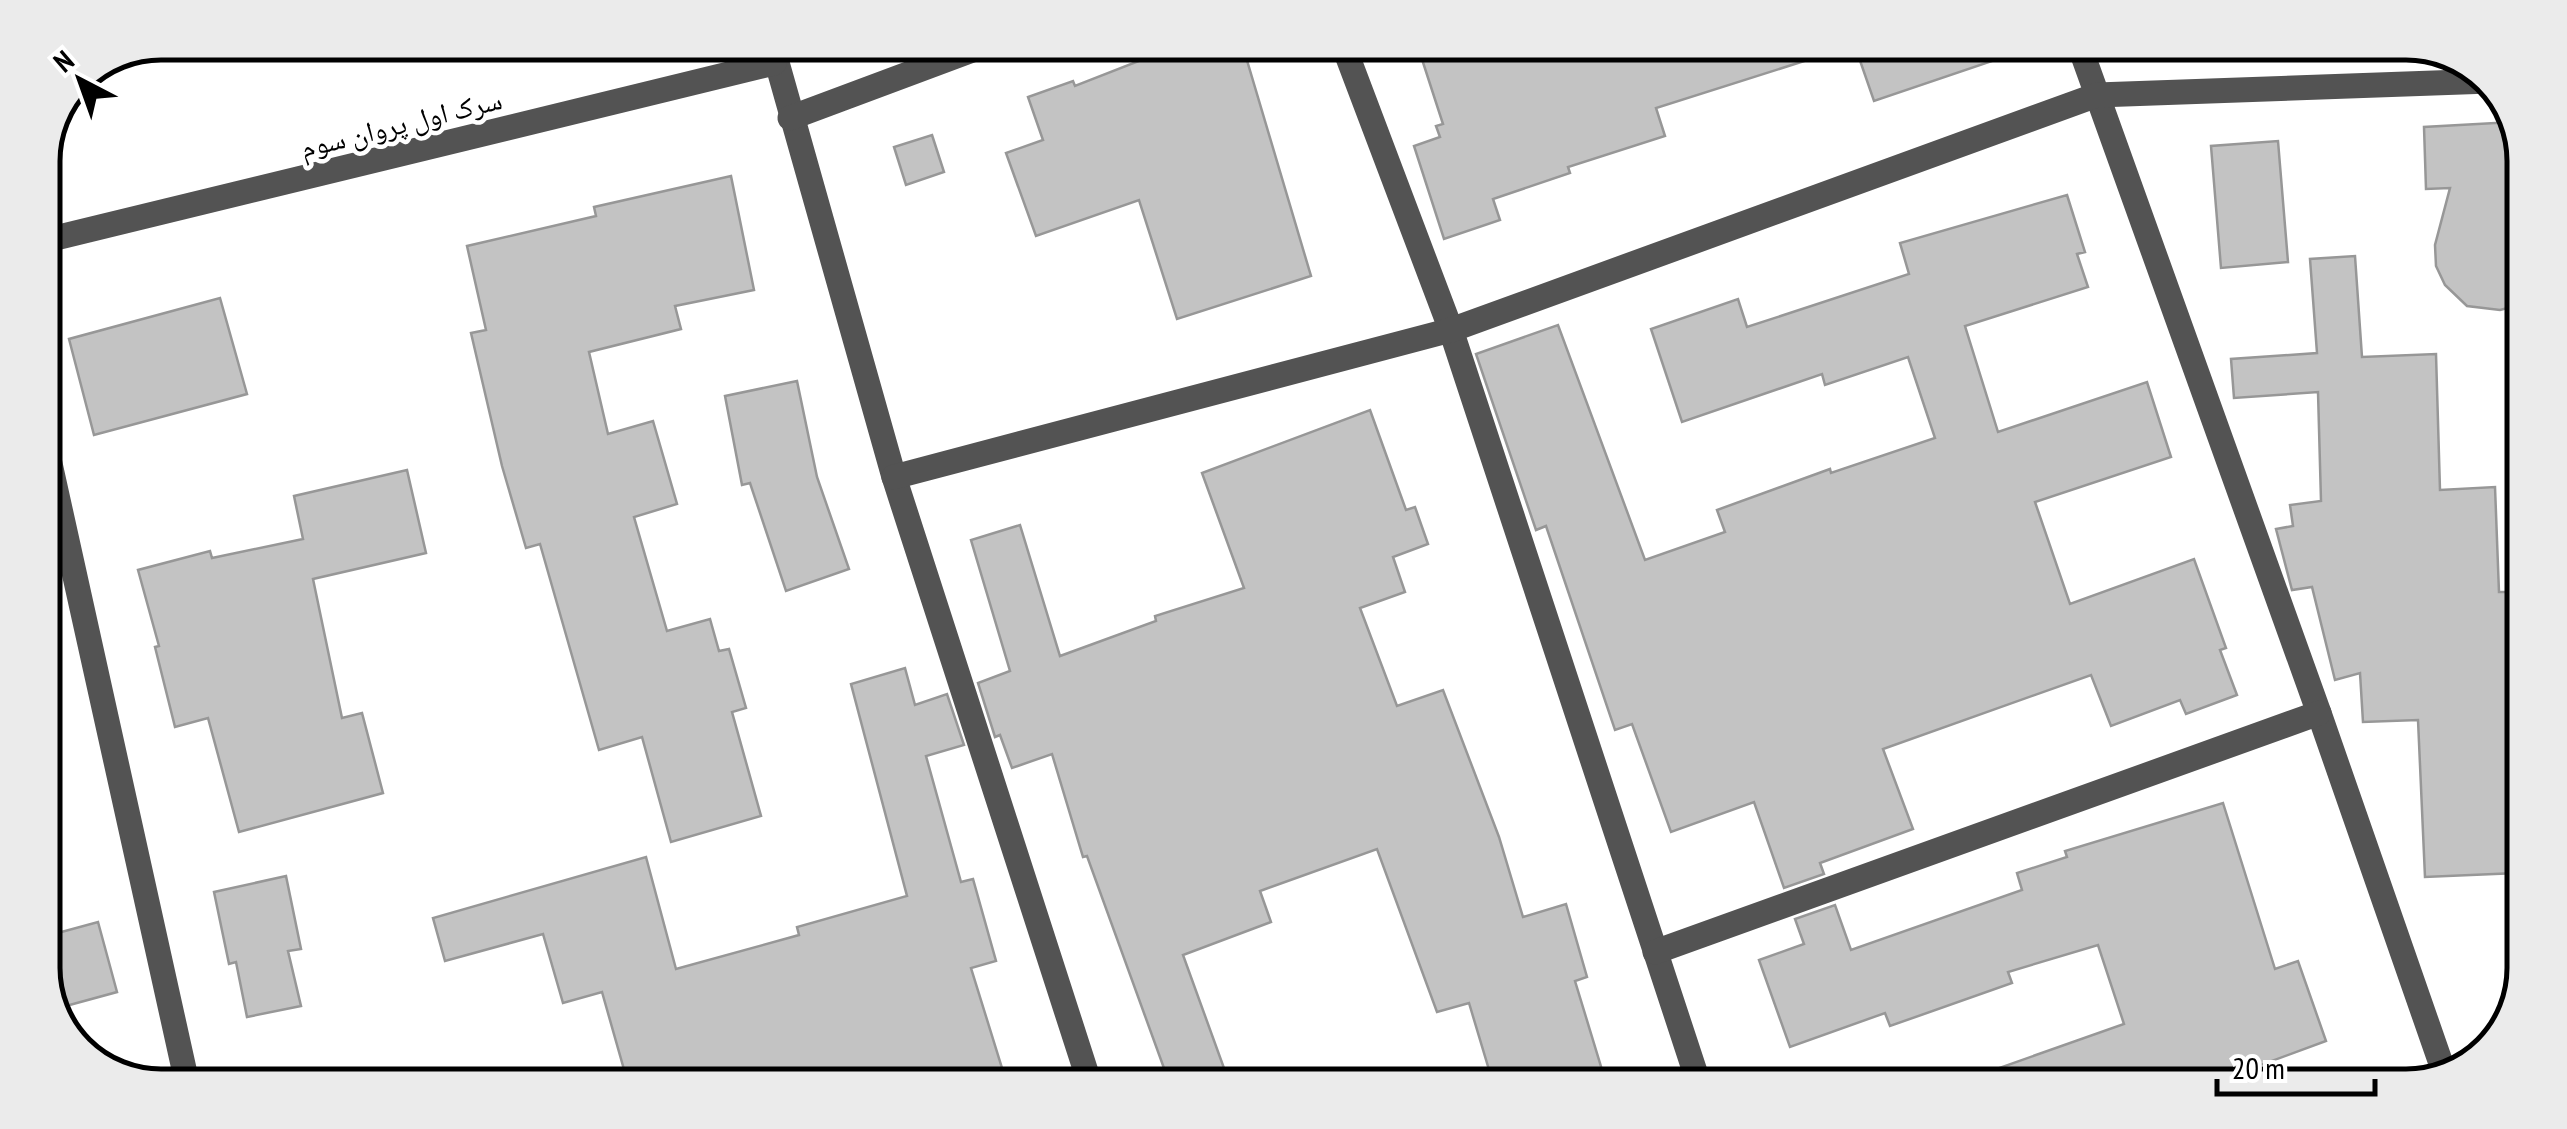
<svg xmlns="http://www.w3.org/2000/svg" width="2567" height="1129" viewBox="0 0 2567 1129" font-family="'PT Sans Narrow','Noto Naskh Arabic',sans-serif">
<rect width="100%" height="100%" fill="#fff"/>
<!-- building -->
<g fill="#c3c3c3" stroke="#979797" stroke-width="2.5">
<path d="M1177,46L1243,47L1311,276L1177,319L1139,200L1036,236L1006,153L1043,140L1028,97L1073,81L1075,86Z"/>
<path d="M1418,47L1812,49L1814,58L1656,108L1665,136L1568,167L1570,173L1493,199L1500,220L1444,239L1414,146L1440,137L1436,126L1443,124Z"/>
<path d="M1856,49L2003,50L2004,57L1874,101Z"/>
<path d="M2513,122L2524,153L2523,304L2500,310L2467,306L2445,285L2436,266L2435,245L2450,188L2426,189L2424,127Z"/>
<path d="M932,135L944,172L906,185L894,147Z"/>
<path d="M2278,141L2288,262L2221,268L2211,146Z"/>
<path d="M731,176L754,290L675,306L681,329L589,352L608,434L653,421L677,504L634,517L667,631L710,619L719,651L729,649L746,708L732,712L761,816L671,842L642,737L599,750L540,544L526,548L502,466L471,333L486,330L467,246L596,216L594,207Z"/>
<path d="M2067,195L2085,252L2077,254L2088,287L1965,326L1998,432L2147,382L2171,457L2035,502L2070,604L2194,559L2226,648L2220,650L2237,695L2186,714L2180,700L2111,726L2091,675L1883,749L1913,829L1820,863L1824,874L1784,888L1754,802L1671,832L1632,724L1615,730L1546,526L1536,530L1476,354L1558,325L1645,560L1725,532L1717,510L1830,469L1831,473L1935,438L1908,357L1825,385L1822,374L1682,422L1651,329L1738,299L1747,327L1909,274L1900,243Z"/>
<path d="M2355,256L2362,357L2436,354L2440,490L2495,487L2499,592H2509L2518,778L2517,873L2425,877L2418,720L2363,722L2360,673L2335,680L2312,587L2292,590L2276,529L2293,526L2290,505L2321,501L2318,392L2234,398L2231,359L2317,353L2310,259Z"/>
<path d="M220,298L247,394L94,435L69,339Z"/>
<path d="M797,381L817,477L849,569L786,591L750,483L742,485L725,396Z"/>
<path d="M1370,410L1406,510L1415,507L1428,544L1393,557L1405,592L1360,608L1397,706L1443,690L1499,837L1523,917L1566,904L1587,977L1575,981L1606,1083H1493L1469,1003L1437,1012L1377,849L1260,891L1271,922L1183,955L1229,1082H1169L1087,856L1083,857L1052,754L1012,768L1000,735L995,737L978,683L1010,671L971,540L1020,525L1060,656L1156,621L1155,616L1244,588L1202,473Z"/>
<path d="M407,470L426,553L313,579L342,718L362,713L383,793L239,832L208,718L175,727L155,647L159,646L138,570L210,551L212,558L303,539L294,496Z"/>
<path d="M905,668L915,705L947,694L964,745L926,756L961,882L973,879L996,961L971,968L1006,1081L627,1080L602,992L563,1003L543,934L445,961L433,918L646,857L676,969L799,935L797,927L907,896L851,684Z"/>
<path d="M2223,803L2275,969L2298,961L2326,1041L2204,1086L1969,1085L1968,1079L2124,1024L2098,945L2008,972L2012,983L1890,1026L1885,1013L1790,1047L1759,960L1804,944L1795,919L1835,905L1851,950L2022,890L2017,873L2067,857L2065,851Z"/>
<path d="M286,876L301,949L288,951L301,1006L247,1017L236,962L229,964L214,892Z"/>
<path d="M98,922L117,992L55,1009L43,976V937Z"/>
</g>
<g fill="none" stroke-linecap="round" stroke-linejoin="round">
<!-- minor -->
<g stroke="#535353" stroke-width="25">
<path d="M772,45L894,477L1089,1081"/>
<path d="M1344,47L1451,330L1699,1084"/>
<path d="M2081,50L2319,713L2445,1075"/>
<path d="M790,118L983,46"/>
<path d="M43,241L774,63"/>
<path d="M43,432L186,1078"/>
<path d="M894,477L1451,330L2097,95L2490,81"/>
<path d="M1655,952L2319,713"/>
<path d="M2413,1085L2444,1073"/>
</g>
</g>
<g text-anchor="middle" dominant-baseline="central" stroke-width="9" stroke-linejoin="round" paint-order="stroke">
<!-- street labels -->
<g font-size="28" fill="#000" stroke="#fff">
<text transform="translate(401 123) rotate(-14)">سرک اول پروان سوم</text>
</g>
</g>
<!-- crop -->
<path d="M0 0H2567V1129H0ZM161 60H2406A101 101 0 0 1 2507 161V968A101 101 0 0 1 2406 1069H161A101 101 0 0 1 60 968V161A101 101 0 0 1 161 60Z" fill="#ebebeb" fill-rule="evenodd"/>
<path fill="none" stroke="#000" stroke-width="5" d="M161 60H2406A101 101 0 0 1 2507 161V968A101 101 0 0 1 2406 1069H161A101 101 0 0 1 60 968V161A101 101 0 0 1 161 60Z"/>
<!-- north arrow -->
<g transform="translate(80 80) rotate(319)" stroke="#ffffff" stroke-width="8" paint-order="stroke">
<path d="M0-8L18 38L0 25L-18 38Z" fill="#000000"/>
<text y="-15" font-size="28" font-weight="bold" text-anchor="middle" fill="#000000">N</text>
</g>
<!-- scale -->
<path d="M2217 1079v15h158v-15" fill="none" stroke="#000000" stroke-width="5"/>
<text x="2232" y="1079" font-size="30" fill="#000000" stroke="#ffffff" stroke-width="8" paint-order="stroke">20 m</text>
</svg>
